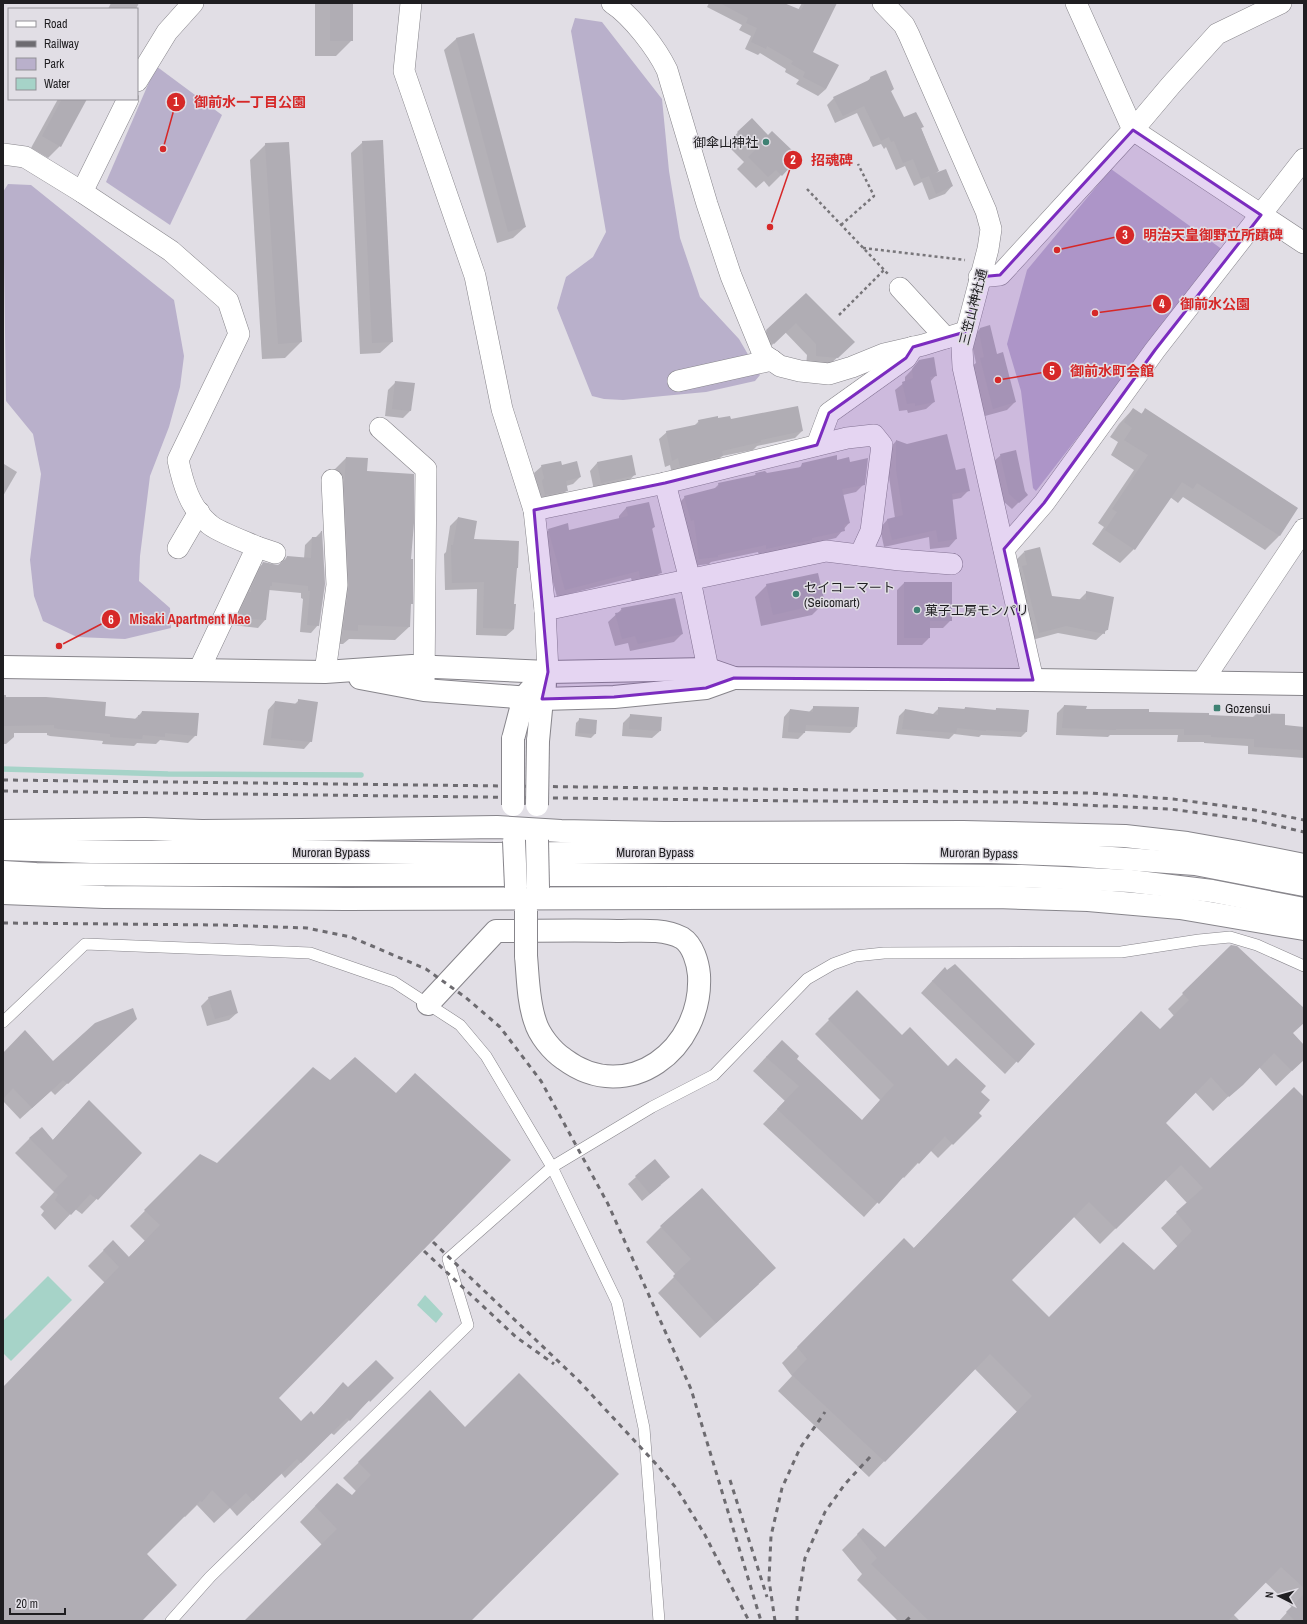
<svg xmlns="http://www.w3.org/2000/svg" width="1307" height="1624" viewBox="0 0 1307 1624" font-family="'Archivo Narrow','Noto Sans JP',sans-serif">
<rect width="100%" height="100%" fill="#e1dee5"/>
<!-- green -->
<g fill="#b9b0cb">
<path d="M575,18L602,22L662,99L669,171L680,238L700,297L739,339L760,375L755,381L706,392L663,396L623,400L604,399L592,396L557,308L566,277L593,257L606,232L571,31Z"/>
<path d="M156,66L222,115L170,225L106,182Z"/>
<path d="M1111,169L1223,250L1036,491L1033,488L1021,391L1007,344L1027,270Z"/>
<path d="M8,184L31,185L174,300L184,356L180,387L169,427L150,476L140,556L139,581L170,608L171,628L125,639L77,637L43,621L34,596L30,560L41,474L33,434L6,401L3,192Z"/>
</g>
<!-- water -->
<g fill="#a6d3c8">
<path d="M48,1276L72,1300L11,1361L3,1353V1321Z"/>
<path d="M425,1295L443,1314L436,1323L417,1305Z"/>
</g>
<!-- shadow -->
<g fill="#0003" fill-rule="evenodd">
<path d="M111,3H139L136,9H108Z"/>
<path d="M315,3H352V40L336,56H315Z"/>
<path d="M709,3H782L798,10L802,3H830L812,52L826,89L818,96L796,84L799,80L785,72L786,69L760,53L758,55L745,49L751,36L739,30L742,25L707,7Z"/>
<path d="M473,34L525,227L513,238L497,243L444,50L456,39Z"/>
<path d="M871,77L893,89L890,92L904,119L922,127L921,128L938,171L935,175L952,186L945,194L929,200L922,182L914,186L905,166L896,170L886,147L884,149L881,144L873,147L857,113L835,123L827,105L834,98L866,83Z"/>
<path d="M58,99H86L60,146L48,158L31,148Z"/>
<path d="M752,119L791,165L769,187L764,181L756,188L737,169L744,162L726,144Z"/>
<path d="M363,142L392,342L380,353L360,354L351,153Z"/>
<path d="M266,144L301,342L285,358L262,359L250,160Z"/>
<path d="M806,295L854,342L827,367L806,366L807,355L785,332L763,354L756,341Z"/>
<path d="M980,329L996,355L1015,402L1007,410L985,416L972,366L976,363L971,340L972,336Z"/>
<path d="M920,361L936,375L930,382L934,402L926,409L908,413L907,410L899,411L895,390L905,382V377Z"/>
<path d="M396,382L410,411L403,418L385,416L388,390Z"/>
<path d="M1133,409L1141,414L1145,410L1297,508L1279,536L1265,550L1183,497L1178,503L1170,497L1134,549L1120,563L1092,544L1104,527L1098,523L1134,470L1111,455L1118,442L1110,437L1119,424Z"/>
<path d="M718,420H730L802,431L795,438L757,446L753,450L722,456L715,464L672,474L670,465L665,467L659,439L667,432L694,426L699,421Z"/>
<path d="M896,441L955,472L969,490L961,498L951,500L956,539L949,547L930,549L929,537L884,547L880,528L887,520L895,518L889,477V449Z"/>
<path d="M1001,455L1026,495L1012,509L1003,501L994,461Z"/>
<path d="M346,458L410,560L412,603L410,605L409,627L395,640L349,639L343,644H330L332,472Z"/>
<path d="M837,461L849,463L864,484L856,492L843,495L849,523L836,538L759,556L758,552L711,562L709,564L692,566L677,505L685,497L713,490L719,484L753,477L756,474H767L798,469L803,464Z"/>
<path d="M597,463L635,474L628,482L594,490L590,471Z"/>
<path d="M4,464L17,472L3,496V465Z"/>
<path d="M542,466H562L580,477L573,484L566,486L567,490L559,498L538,502L537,487L534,473Z"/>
<path d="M648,503L654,527L651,530L661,572L653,580L633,585L631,578L557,597L541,537L549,530L569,531L619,519V516L626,508Z"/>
<path d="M458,518L473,540L516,569L513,605L514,629L506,636L476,635L477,589L445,590L444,554L446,552L450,526Z"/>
<path d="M321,532L318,625L311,633L300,632L303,599L301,598V593L269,590L265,620L258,628L233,625V619L256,570L264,563L278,566L287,557L304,559L305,545L312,538H315Z"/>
<path d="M1024,552L1051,597L1079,600L1087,592L1107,630L1096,640L1058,633L1032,640L1015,575L1020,570L1017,559Z"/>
<path d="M904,583L951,620L943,628H929V638L922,645H897V590Z"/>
<path d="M767,585L824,603L812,615L761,626L755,597Z"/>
<path d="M622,609L682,634L674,642L630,651L628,643L615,646L608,622Z"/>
<path d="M3,695H6V698L104,717L135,719L142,712L196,735L188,743L160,740L156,744L137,743L134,746L102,744L103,741L50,736L47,735V733H14V737L6,744H3Z"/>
<path d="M299,700L311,741L304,749L263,745L268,710L275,702L294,705Z"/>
<path d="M1064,706L1085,710L1252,718L1256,714L1284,726L1304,728V758L1248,754V746L1204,743V742H1177L1178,735H1110L1108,737L1056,735L1057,713Z"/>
<path d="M814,707L856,727L850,733L805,731L804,733L798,739L782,738L784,717L790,710L809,712Z"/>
<path d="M939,708L963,710L965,708L995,711L996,709L1027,731L1021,737L981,735L979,737L954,734L949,739L896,734L899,716L905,710L933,714Z"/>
<path d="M631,715L660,731L652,738L622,736L623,723Z"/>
<path d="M580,719L596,721L595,734L591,738L575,736L576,723Z"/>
<path d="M1231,946L1304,1009V1021L1292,1033L1304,1046V1059L1276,1086L1259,1067L1213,1111L1195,1092L1164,1123L1210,1169L1304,1099V1621H1279L1292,1607L1265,1582L1233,1614L1240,1621H898L857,1580L862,1574L842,1550L863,1529L885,1548L1017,1412L974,1368L869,1477L778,1391L792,1376L782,1363L904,1240L913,1249L1125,1028L1160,1031L1175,1017L1168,1009ZM1165,1179L1187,1203L1161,1228L1178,1247L1154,1271L1049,1318L1011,1280L1073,1216L1100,1244Z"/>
<path d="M933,980L1033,1044L1005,1074L921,993Z"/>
<path d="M857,992L902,1037L948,1067L980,1092L977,1113L980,1116L938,1158L930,1150L904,1178L902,1176L864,1217L763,1124L785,1101L753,1071L767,1056L795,1059L862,1121L880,1100L815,1034Z"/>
<path d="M209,998L237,1013L229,1020L207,1026L201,1006Z"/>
<path d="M136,1019L55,1095L51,1091L20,1119L3,1101V1054L53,1063Z"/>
<path d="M74,1117L141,1153L82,1214L75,1209L55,1230L41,1215L44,1211L40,1207L54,1192L15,1153L30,1138L52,1141Z"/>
<path d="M200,1155L277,1398L300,1423L313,1415L343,1384L348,1388L392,1378L334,1435L331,1433L285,1478L281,1473L237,1516L230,1508L214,1523L197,1505L185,1517L184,1516L146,1554L141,1621H3V1388L105,1283L88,1266L113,1241L128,1258L145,1241L130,1226Z"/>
<path d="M636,1177L661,1185L642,1201L628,1184Z"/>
<path d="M661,1227L759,1284L700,1338L658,1293L676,1275L646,1242Z"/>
<path d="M430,1392L470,1621H246L322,1545L300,1522L321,1500L352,1496L356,1491L343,1478Z"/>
</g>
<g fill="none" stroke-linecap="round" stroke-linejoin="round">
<!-- stream -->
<path stroke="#a6d3c8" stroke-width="5.5" d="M3,769L168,774L361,775"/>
</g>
<!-- building -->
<g fill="#b0adb4" fill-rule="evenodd">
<rect x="330" y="3" width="23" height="38"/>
<path d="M720,3H784L801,10L805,3H837L813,52L839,65L826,89L803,77L805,72L791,64L793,61L767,46L766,49L751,42L757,28L746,23L748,18Z"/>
<path d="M474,33L526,227L508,232L456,38Z"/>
<path d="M886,70L894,89L891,91L904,117L916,112L924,127L921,128L939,171L930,175L946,169L953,186L936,194L929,176L921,179L913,159L903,163L894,141L891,142L889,137L881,141L864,106L843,116L833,97L871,79L870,77Z"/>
<path d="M62,99H87L61,147L42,136Z"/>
<path d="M752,118L768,135L772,131L794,152L786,160L792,165L782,176L776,170L768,177L748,157L755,150L737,132Z"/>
<path d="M383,140L393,342L372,343L362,141Z"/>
<path d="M289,142L302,342L278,344L265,143Z"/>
<path d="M806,293L855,342L838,358L816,356V344L796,323L774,344L770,340L766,330Z"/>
<path d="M990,325L997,354L1003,352L1016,402L993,409L980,358L984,357L979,332L980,328Z"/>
<path d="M934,357L937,376L930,377L935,402L915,406V403L907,404L902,382L913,378L912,369L919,360Z"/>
<path d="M395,381L415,383L411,411L392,409Z"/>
<path d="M798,406L803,431L761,440V442L722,451L723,456L691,464L680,467L678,458L672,461L666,431L699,424L698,420L718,416V418L730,416L731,419Z"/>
<path d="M1133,408L1142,414L1145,408L1298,508L1280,536L1197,483L1193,489L1182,482L1135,550L1105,530L1117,512L1112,509L1148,455L1124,440L1132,428L1124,422Z"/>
<path d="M947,434L956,470L965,468L970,491L952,494L957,539L938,542L936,530L892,540L887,519L903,515L896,469V440L907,444Z"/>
<path d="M1016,450L1025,491L1028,495L1019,503L1009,494L1000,454Z"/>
<path d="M632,455L636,475L601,483L597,462Z"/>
<path d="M837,455V460L849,457L850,462L868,458L865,485L842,489L850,523L844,525L845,531L812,538V540L798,543V542L766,549V545L718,555V557L699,559L694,520L691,521L684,496L719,487L718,483L756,475L755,473L765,471L767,473L801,467L802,463Z"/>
<path d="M346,457L368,458L367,471L414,474V523L411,559H413V604H411L410,627L358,625V631L343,630L349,585L344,488Z"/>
<path d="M561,461L562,465L577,461L581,477L566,481L568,491L545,495L542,481L544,478L541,465Z"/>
<path d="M649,502L655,527L652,528L662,573L640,578L639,571L565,590L548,529L568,523L569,530L628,516L626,507Z"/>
<path d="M458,517L477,521L474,539L519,541L518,568H517L514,604H516L514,629L483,628L484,582L452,583L451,545H453Z"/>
<path d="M321,531H322L325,584L319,626L307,625L310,591H308V586L272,582V586H270L266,620L240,618V610L249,592H251V588L263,562L278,565L284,560H286L287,556L311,558L312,537H320Z"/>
<path d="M1040,547L1052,596L1086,600V591L1114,597L1108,630H1105V634L1066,626L1039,633L1022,566L1027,565L1024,551Z"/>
<path d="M818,573L825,603L773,615L766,584Z"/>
<path d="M904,582H952V621H930V638H904Z"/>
<path d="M675,598L683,634L638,644L635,636L622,639L615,613L622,612L621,608Z"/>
<path d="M3,697H46L106,702L105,716L138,719V715L141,716L142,711L199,713L197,736L165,733V737L143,735L142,739L110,737V734L58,729L54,728V725L3,726Z"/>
<path d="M298,699L318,702L312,742L271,738L275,701L298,704Z"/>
<path d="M1064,705L1087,706L1086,709H1149V712L1209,713V715L1255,717L1256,713L1285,714V725L1304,727V750L1254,747V739L1211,737V735H1184V729H1116V730L1062,728Z"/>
<path d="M813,706L859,707L857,727L806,725L805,733L788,732L790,709L813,712Z"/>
<path d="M938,707L965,709V707L996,710V708L1029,710L1027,732L986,730V731L957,728L956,733L902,729L905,709L938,715Z"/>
<path d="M630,714L662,717L661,731L629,729Z"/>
<path d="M579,718L597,720L596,734L578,733Z"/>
<path d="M1231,945L1237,946L1304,1008V1023L1293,1033L1304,1045V1060L1292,1071L1274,1053L1243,1085L1229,1097L1211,1077L1166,1123L1210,1168L1294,1087L1304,1097V1588L1281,1567L1228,1621H929L871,1564L877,1558L857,1534L863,1528L885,1547L1032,1396L990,1354L885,1462L792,1375L807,1359L797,1347L904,1238L914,1248L1141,1011L1160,1029L1189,1000L1182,993ZM1181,1165L1203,1188L1176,1212L1192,1231L1154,1270L1123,1242L1049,1317L1012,1280L1089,1202L1116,1229Z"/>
<path d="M955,964L1035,1044L1018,1063L932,981L945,967L947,970Z"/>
<path d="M231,990L238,1013L215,1019L208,997Z"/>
<path d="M857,990L902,1035L910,1027L948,1066L956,1058L986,1086L981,1092L990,1100L979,1113L982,1116L953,1145L945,1136L919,1164L917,1162L879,1204L777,1109L799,1086L766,1057L782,1040L799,1056L797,1059L862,1120L894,1085L828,1019Z"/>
<path d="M133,1008L137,1019L68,1084L63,1080L32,1108L13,1088L3,1099V1053L25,1030L53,1061L95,1023Z"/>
<path d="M355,1057L396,1093L415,1073L511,1160L279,1398L301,1421L311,1411L314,1415L343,1382L348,1387L376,1360L394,1378L370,1402L369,1400L350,1421L347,1418L301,1463L297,1459L253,1501L246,1493L230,1508L212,1490L202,1502L200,1501L147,1554L177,1585L142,1621H3V1387L119,1267L103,1250L113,1240L129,1257L160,1225L144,1210L200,1154L217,1163L313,1067L330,1080Z"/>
<path d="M89,1100L142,1153L98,1200L90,1194L71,1215L55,1200L58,1195L54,1191L68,1176L29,1138L42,1127L53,1140Z"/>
<path d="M655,1159L670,1177L650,1194L635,1176Z"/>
<path d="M702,1188L776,1268L716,1323L673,1276L691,1259L660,1226Z"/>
<path d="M519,1373L619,1474L471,1621H244L337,1529L315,1506L337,1483L352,1495L371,1475L358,1462L430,1390L465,1427Z"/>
<path d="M1304,1594V1621H1295L1286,1612Z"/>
</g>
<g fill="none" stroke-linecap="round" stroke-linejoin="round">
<!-- lane casing -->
<g stroke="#87858b" stroke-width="12">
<g id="lane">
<path d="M3,1022L85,944L310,953L394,982L460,1025L486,1056L552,1167L617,1302L644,1428L659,1621"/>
<path d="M171,1621L210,1577L468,1325L448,1259L552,1167L652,1107L714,1075L807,979L833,964L855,956L884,953L1121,952L1199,940L1230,937L1257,945L1304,966"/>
</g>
</g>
<!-- street casing -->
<g stroke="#87858b" stroke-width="22">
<g id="street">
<path d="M411,3L404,71L475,276L502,409L534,510L545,610L548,672"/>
<path d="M612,3C632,16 657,49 667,70L707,204L731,276L763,354L780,366L800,371L829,374L852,367L884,354L923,345L965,332"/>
<path d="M883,3L904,25L909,35L986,211L991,229L988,249L962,348L963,367L1033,680"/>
<path d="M1076,3L1133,130L1304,243"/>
<path d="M137,81L167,32L193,3"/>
<path d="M3,154L25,157L82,192L171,251L228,301L239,334L178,460C183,484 190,508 209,524C216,531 246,542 257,547L199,670"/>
<path d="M82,192L128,99"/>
<path d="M979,277L1000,275L1133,130L1171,85L1217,34L1281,3"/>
<path d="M900,288L946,338"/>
<path d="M678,381L772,360"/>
<path d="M380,428L426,469L424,685"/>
<path d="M817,445L829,413L906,358L913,347"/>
<path d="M665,483L690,580L708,669"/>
<path d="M534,510L665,483L847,438L874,435L882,445L871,531L860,555"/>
<path d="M257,547L275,553"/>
<path d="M178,548L199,512"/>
<path d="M1004,549L1044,503L1155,350L1304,159"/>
<path d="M545,610L826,551L900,560L952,564"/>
<path d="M325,672L337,585L332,480"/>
<path d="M1202,682L1304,529"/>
</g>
</g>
<!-- secondary casing -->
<g stroke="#87858b" stroke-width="24">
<g id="secondary">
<path d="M3,667L325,672L412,666L548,672L708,669L734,678L1033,680L1304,684"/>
<path d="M360,678L424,690L542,699L614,697L706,688L734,678"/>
<path d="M513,739L524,697L533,687"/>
<path d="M538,741L542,699L545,685"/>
<path d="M428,1004L496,931C536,931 576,930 617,931C638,931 663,928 682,938C693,945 698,963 699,975C703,1049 628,1107 564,1059C552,1051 539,1035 535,1021C528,1001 528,977 526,956"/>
</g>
</g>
<!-- highway casing -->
<g stroke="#87858b" stroke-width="24">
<g id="highway">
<path d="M3,831L145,829L202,831L302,830L497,827L561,831L664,833L963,832L1125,836L1187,843L1238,852L1304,865"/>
<path d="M3,849L91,852H334L496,854L662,852H991L1070,855L1195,864L1304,885"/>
<path d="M3,872L36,874L194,875H901L1021,876L1130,881L1212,891L1304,909"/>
<path d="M3,893L104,897L345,899L996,897L1088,900L1180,908L1304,929"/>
</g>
</g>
<!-- path -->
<g stroke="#78767a" stroke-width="2.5" stroke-dasharray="3 3" stroke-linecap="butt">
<path d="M807,189L888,274"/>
<path d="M841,225L874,196L858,164"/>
<path d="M863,248L965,260"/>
<path d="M839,315L884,270"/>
</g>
<!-- lane -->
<use href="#lane" stroke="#fff" stroke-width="11"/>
<!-- street -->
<use href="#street" stroke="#fff" stroke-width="21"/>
<!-- secondary -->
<use href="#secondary" stroke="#fff" stroke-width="22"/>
<!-- highway -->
<use href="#highway" stroke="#fff" stroke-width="22"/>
<!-- rail -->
<g stroke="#6d6b70" stroke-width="3" stroke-dasharray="5 5" stroke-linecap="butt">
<path d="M3,780L1090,793L1173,799L1255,810L1304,820"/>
<path d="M3,791L801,801L1019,802L1170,809L1252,820L1304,832"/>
<path d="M3,923L221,925L307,928L351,937L426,969L465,997L500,1027L541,1081L608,1204L691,1389L761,1621"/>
<path d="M433,1242L579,1381L657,1465L677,1489L705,1535L749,1621"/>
<path d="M424,1251L516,1337L554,1364"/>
<path d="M730,1480L767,1597"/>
<path d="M775,1621L769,1580L771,1536L782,1488L800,1448L825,1412"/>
<path d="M797,1621V1607L805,1558L825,1512L845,1484L870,1457"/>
<path d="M906,1621L912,1615"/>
</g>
<!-- secondary-bridge casing -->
<g stroke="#87858b" stroke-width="24" stroke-linecap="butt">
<g id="secondary-bridge">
<path d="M513,805V739"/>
<path d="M537,805L538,741"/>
<path d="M537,840L538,888"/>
<path d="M514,841L516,887"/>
<path d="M526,911V956"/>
</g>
</g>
<!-- secondary-bridge -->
<use href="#secondary-bridge" stroke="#fff" stroke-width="22"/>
</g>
<!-- marked area -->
<path fill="#7b2cbf" fill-opacity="0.2" stroke="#7b2cbf" stroke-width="3" stroke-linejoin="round" d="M1133,130L1261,215L1155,350L1044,503L1004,549L1033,680L734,678L706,688L614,697L542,699L548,672L534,510L665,483L817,445L829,413L906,358L913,347L965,332L979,277L1000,275Z"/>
<!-- markers -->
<g fill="#3e8173" stroke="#e1dee5" stroke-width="1.5">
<circle cx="766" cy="142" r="4"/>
<circle cx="796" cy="594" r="4"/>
<circle cx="917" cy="610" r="4"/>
<rect x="1213" y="704" width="8" height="8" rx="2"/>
</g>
<g text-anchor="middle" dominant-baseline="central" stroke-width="3" stroke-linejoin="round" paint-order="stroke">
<!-- poi labels -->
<g font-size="13" fill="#1f1e21" stroke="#e1dee5" text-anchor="start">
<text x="758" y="142" text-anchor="end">御傘山神社</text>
<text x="804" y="587">セイコーマート<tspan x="804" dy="15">(Seicomart)</tspan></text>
<text x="925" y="610">菓子工房モンパリ</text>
<text x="1225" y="708">Gozensui</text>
</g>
<!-- street labels -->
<g font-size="13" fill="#1f1e21" stroke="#e1dee5">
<text transform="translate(973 307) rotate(-76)">三笠山神社通</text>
<text x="331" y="852">Muroran Bypass</text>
<text x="655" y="852">Muroran Bypass</text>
<text transform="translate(979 853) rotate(1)">Muroran Bypass</text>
</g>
</g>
<!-- callouts -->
<path fill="none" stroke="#d62828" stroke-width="1.5" d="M163 149L176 102M770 227L793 160M1057 250L1125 235M1095 313L1162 304M998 380L1052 371M59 646L111 619"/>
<g fill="#d62828" stroke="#e1dee5" stroke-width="1.5">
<circle cx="163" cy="149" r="4"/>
<circle cx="770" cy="227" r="4"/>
<circle cx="1057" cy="250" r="4"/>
<circle cx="1095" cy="313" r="4"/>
<circle cx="998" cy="380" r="4"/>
<circle cx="59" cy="646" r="4"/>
<circle cx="176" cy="102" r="10"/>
<circle cx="793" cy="160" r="10"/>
<circle cx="1125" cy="235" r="10"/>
<circle cx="1162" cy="304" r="10"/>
<circle cx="1052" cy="371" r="10"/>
<circle cx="111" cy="619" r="10"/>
</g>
<g font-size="12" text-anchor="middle" font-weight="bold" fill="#fff">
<text x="176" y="106">1</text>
<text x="793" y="164">2</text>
<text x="1125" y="239">3</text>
<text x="1162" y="308">4</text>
<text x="1052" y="375">5</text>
<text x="111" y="624">6</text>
</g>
<g font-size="14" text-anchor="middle" font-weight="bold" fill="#d62828" stroke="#e1dee5" stroke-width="3" stroke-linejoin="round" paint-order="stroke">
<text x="250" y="107">御前水一丁目公園</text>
<text x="832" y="165">招魂碑</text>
<text x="1213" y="240">明治天皇御野立所蹟碑</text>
<text x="1215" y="309">御前水公園</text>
<text x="1112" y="376">御前水町会館</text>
<text x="190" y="624">Misaki Apartment Mae</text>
</g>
<!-- border -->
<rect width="1307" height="1624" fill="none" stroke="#1f1e21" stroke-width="8"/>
<!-- legend -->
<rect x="8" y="8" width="130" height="92" fill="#e1dee5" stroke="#939197"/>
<rect x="16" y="21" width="20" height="6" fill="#ffffff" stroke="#939197"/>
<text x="44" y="28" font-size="12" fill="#1f1e21">Road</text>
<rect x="16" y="41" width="20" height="6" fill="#6d6b70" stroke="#939197"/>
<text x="44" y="48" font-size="12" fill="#1f1e21">Railway</text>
<rect x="16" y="58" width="20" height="12" fill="#b9b0cb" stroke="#939197"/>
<text x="44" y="68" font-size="12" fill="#1f1e21">Park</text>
<rect x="16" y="78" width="20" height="12" fill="#a6d3c8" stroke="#939197"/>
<text x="44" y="88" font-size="12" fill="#1f1e21">Water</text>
<!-- north arrow -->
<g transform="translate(1279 1596) rotate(276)" stroke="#e1dee5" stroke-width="3" paint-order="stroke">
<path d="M0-3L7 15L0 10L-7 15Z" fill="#1f1e21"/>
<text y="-6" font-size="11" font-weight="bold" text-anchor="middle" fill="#1f1e21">N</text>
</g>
<!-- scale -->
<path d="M10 1608v6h55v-6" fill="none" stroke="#1f1e21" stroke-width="2"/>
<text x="16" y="1608" font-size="12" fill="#1f1e21" stroke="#e1dee5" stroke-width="3" paint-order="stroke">20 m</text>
</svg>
